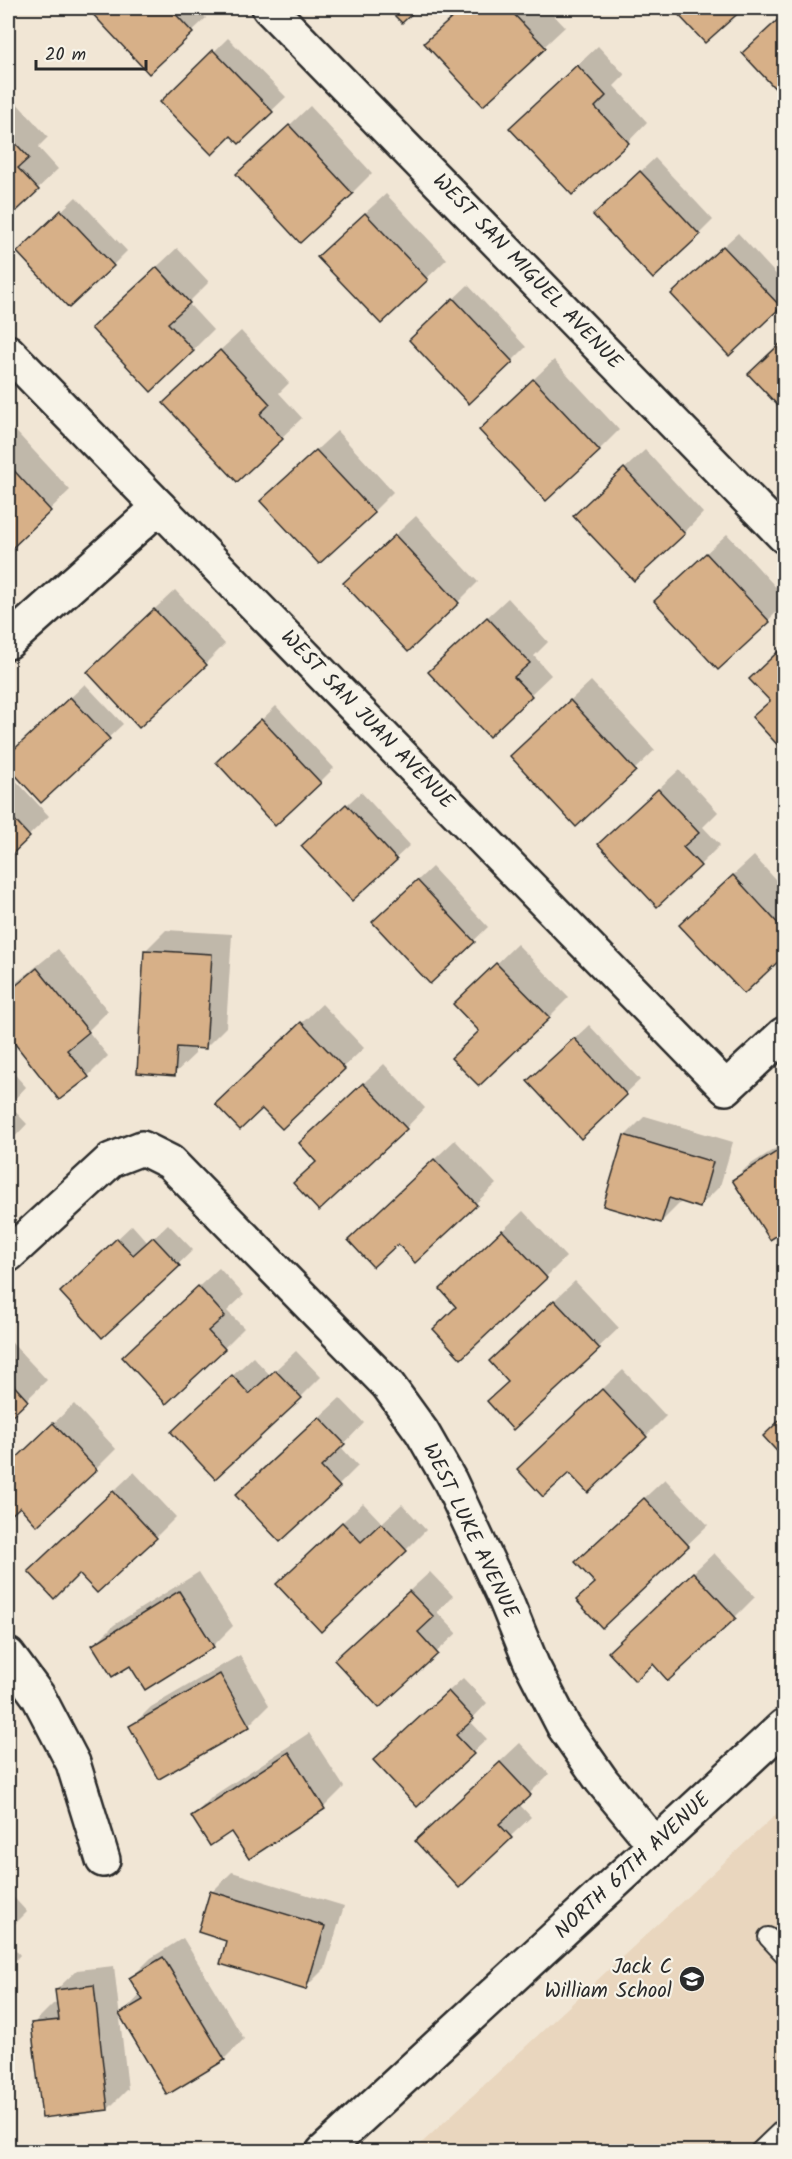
<svg xmlns="http://www.w3.org/2000/svg" width="792" height="2159" viewBox="0 0 792 2159" font-family="Kalam,sans-serif">
<rect width="100%" height="100%" fill="#f1e6d5"/>
<filter id="ink" filterUnits="userSpaceOnUse"><feTurbulence type="fractalNoise" baseFrequency=".0167" numOctaves="2"/><feDisplacementMap in="SourceGraphic" scale="12" xChannelSelector="R" yChannelSelector="G"/><feConvolveMatrix kernelMatrix="1 2 1 2 8 2 1 2 1" color-interpolation-filters="sRGB"/></filter>
<g filter="url(#ink)">
<!-- built -->
<path fill="#e9d6be" d="M784,1807V2151H413Z"/>
<!-- shadow -->
<g fill="#0003">
<path d="M90,8H197L206,18L149,72Z"/>
<path d="M463,8H547L565,27L483,104L446,23Z"/>
<path d="M674,8H741L706,41Z"/>
<path d="M784,15V96L744,53Z"/>
<path d="M228,38L286,97L239,142L231,134L163,102Z"/>
<path d="M598,46L625,75L614,86L647,122L628,142L532,108Z"/>
<path d="M12,98L48,137L38,147L58,169L8,217V102Z"/>
<path d="M310,106L372,173L352,193L258,155Z"/>
<path d="M655,158L713,220L699,234L609,201Z"/>
<path d="M386,194L447,259L381,322L339,237Z"/>
<path d="M76,197L127,251L113,265L33,238Z"/>
<path d="M738,233L784,283V301L729,353L687,280Z"/>
<path d="M177,248L209,282L188,303L213,330L193,350L113,308Z"/>
<path d="M468,285L526,347L512,361L425,326Z"/>
<path d="M241,331L289,383L279,393L302,418L237,480L185,383Z"/>
<path d="M784,341V410L750,374Z"/>
<path d="M554,360L619,430L599,450L501,410Z"/>
<path d="M9,424L70,490L8,550V426Z"/>
<path d="M337,431L393,492L374,511L282,482Z"/>
<path d="M645,450L703,513L684,533L595,496Z"/>
<path d="M416,516L478,582L458,602L365,563Z"/>
<path d="M727,534L784,596V605L719,668L676,581Z"/>
<path d="M175,590L225,644L205,664L109,652Z"/>
<path d="M508,598L548,642L534,656L551,675L489,734L450,652Z"/>
<path d="M784,647V750L754,717L771,700V659Z"/>
<path d="M591,681L655,750L576,825L532,736Z"/>
<path d="M85,684L123,724L41,801L8,765V757Z"/>
<path d="M276,706L334,768L320,782L232,748Z"/>
<path d="M679,770L718,812L703,827L720,845L700,865L620,824Z"/>
<path d="M8,772L49,816L8,856Z"/>
<path d="M361,792L410,845L352,899L317,832Z"/>
<path d="M754,856L784,889V954L744,992L701,905Z"/>
<path d="M432,867L488,927L431,982L388,908Z"/>
<path d="M166,930L232,934L226,1027L206,1047L195,1046V1054L174,1074L146,950Z"/>
<path d="M517,944L569,997L549,1017L481,1031L475,985Z"/>
<path d="M58,949L108,1011L88,1031L108,1056L88,1076L59,1098L8,1033V989Z"/>
<path d="M322,1004L364,1048L282,1126L237,1084Z"/>
<path d="M589,1025L640,1080L581,1136L543,1068Z"/>
<path d="M384,1064L425,1108L406,1128L317,1161L321,1123Z"/>
<path d="M8,1067L26,1087L9,1105L27,1124L8,1144Z"/>
<path d="M645,1116L733,1142L720,1186L700,1206L681,1202L661,1222L625,1136Z"/>
<path d="M455,1140L496,1184L415,1261L398,1242L370,1220Z"/>
<path d="M784,1143V1229L771,1238L734,1180L748,1166Z"/>
<path d="M523,1211L566,1257L546,1277L462,1269Z"/>
<path d="M168,1224L193,1250L103,1336L76,1278L132,1225L148,1243Z"/>
<path d="M219,1268L244,1295L227,1311L244,1328L224,1348L144,1337Z"/>
<path d="M575,1281L619,1328L514,1428L509,1381L511,1341Z"/>
<path d="M11,1342L47,1380L8,1418V1345Z"/>
<path d="M296,1351L321,1377L301,1397L193,1412L253,1357L270,1375Z"/>
<path d="M623,1370L666,1416L646,1436L569,1471L539,1449Z"/>
<path d="M340,1398L364,1423L341,1447L358,1466L338,1486L257,1475Z"/>
<path d="M74,1404L116,1449L96,1469L20,1505L8,1516V1467Z"/>
<path d="M784,1417V1457L765,1436Z"/>
<path d="M134,1472L176,1517L156,1537L80,1572L50,1551Z"/>
<path d="M665,1479L708,1525L602,1626L596,1582L597,1542Z"/>
<path d="M363,1503L382,1523L402,1504L426,1530L406,1550L298,1564Z"/>
<path d="M714,1553L755,1597L735,1617L630,1632Z"/>
<path d="M199,1572L233,1626L213,1646L130,1664L94,1645L114,1625Z"/>
<path d="M430,1572L453,1596L437,1612L457,1633L379,1706L356,1640Z"/>
<path d="M240,1655L269,1705L249,1725L131,1727L151,1707Z"/>
<path d="M463,1678L487,1703L470,1721L487,1739L417,1805L389,1746Z"/>
<path d="M309,1733L344,1787L324,1807L249,1857L232,1830L193,1816L213,1796Z"/>
<path d="M520,1743L549,1774L519,1804L531,1817L459,1885L437,1821Z"/>
<path d="M232,1872L344,1906L325,1968L305,1988L228,1940L212,1892Z"/>
<path d="M8,1891L27,1912L8,1931Z"/>
<path d="M183,1938L244,2039L224,2059L121,2015L141,1994L131,1978L151,1958Z"/>
<path d="M8,1941L20,1955L8,1968Z"/>
<path d="M114,1966L128,2089L108,2109L33,2024L53,2004L58,2003L56,1990L77,1970Z"/>
</g>
<!-- building -->
<g fill="#d7b088" stroke="#2b2b2b" stroke-width="1.5">
<path d="M87,8H170L193,33L149,74Z"/>
<path d="M387,8H418L402,23Z"/>
<path d="M463,8H508L546,48L483,106L424,43Z"/>
<path d="M672,8H744L705,43Z"/>
<path d="M784,14V98L742,53Z"/>
<path d="M213,50L273,112L239,144L231,136L212,155L160,102Z"/>
<path d="M577,65L606,96L595,107L629,143L572,195L509,128Z"/>
<path d="M289,125L353,194L300,243L236,174Z"/>
<path d="M8,135L29,158L18,168L39,190L8,219Z"/>
<path d="M640,171L700,235L653,279L593,215Z"/>
<path d="M61,210L114,266L69,308L17,252Z"/>
<path d="M365,213L428,280L381,324L317,257Z"/>
<path d="M723,246L781,307L729,356L671,294Z"/>
<path d="M157,267L190,303L168,323L194,351L151,392L91,328Z"/>
<path d="M453,298L513,362L469,404L409,340Z"/>
<path d="M784,340V412L748,374Z"/>
<path d="M220,350L270,404L260,414L283,439L237,482L163,403Z"/>
<path d="M533,379L600,451L546,501L479,430Z"/>
<path d="M316,450L375,513L319,564L260,501Z"/>
<path d="M8,464L51,511L8,552Z"/>
<path d="M624,468L685,534L634,581L573,516Z"/>
<path d="M395,535L459,603L408,652L343,583Z"/>
<path d="M706,553L770,622L718,670L654,601Z"/>
<path d="M154,609L207,665L139,728L87,672Z"/>
<path d="M487,617L530,663L514,677L532,696L489,737L428,672Z"/>
<path d="M784,646V752L752,717L770,701L749,679Z"/>
<path d="M70,697L110,739L41,803L8,767V755Z"/>
<path d="M570,700L636,771L576,827L510,756Z"/>
<path d="M261,719L321,783L275,826L216,762Z"/>
<path d="M658,789L699,833L683,847L701,866L657,907L598,844Z"/>
<path d="M346,804L397,860L352,901L301,846Z"/>
<path d="M8,813L30,837L8,858Z"/>
<path d="M733,875L784,930V956L744,994L679,925Z"/>
<path d="M417,880L475,942L430,984L372,922Z"/>
<path d="M144,950L212,954L206,1049L177,1047L175,1076L137,1073Z"/>
<path d="M496,963L550,1018L479,1086L451,1058L479,1031L453,1004Z"/>
<path d="M37,968L89,1032L67,1050L89,1077L59,1100L8,1035V992Z"/>
<path d="M301,1022L345,1069L282,1129L262,1109L240,1130L215,1104Z"/>
<path d="M574,1038L627,1095L581,1139L527,1081Z"/>
<path d="M363,1083L407,1129L319,1211L293,1183L316,1162L299,1143Z"/>
<path d="M624,1135L713,1162L700,1208L669,1198L661,1223L603,1206Z"/>
<path d="M784,1147V1231L770,1240L732,1180Z"/>
<path d="M434,1159L477,1205L415,1263L398,1244L373,1267L348,1240Z"/>
<path d="M502,1230L547,1278L461,1359L433,1329L456,1307L440,1289Z"/>
<path d="M153,1237L180,1266L102,1338L60,1292L117,1238L133,1255Z"/>
<path d="M198,1286L225,1316L208,1331L225,1349L166,1404L122,1357Z"/>
<path d="M554,1300L600,1349L513,1430L487,1401L508,1382L489,1361Z"/>
<path d="M275,1370L302,1398L215,1479L171,1432L232,1375L249,1394Z"/>
<path d="M8,1379L28,1401L8,1420Z"/>
<path d="M602,1389L647,1437L588,1493L569,1473L543,1497L517,1469Z"/>
<path d="M784,1416V1459L763,1436Z"/>
<path d="M319,1417L345,1444L321,1467L340,1487L280,1542L235,1495Z"/>
<path d="M53,1423L97,1470L37,1526L20,1507L8,1518V1466Z"/>
<path d="M113,1491L157,1538L97,1593L79,1574L54,1599L28,1571Z"/>
<path d="M644,1498L689,1546L602,1628L576,1600L595,1583L575,1562Z"/>
<path d="M342,1522L361,1542L381,1523L407,1551L321,1632L276,1584Z"/>
<path d="M693,1572L736,1618L668,1681L653,1664L635,1681L608,1652Z"/>
<path d="M179,1591L214,1647L145,1690L130,1666L112,1677L92,1645Z"/>
<path d="M409,1591L434,1617L418,1632L438,1654L379,1708L334,1660Z"/>
<path d="M220,1674L250,1727L159,1779L129,1726Z"/>
<path d="M448,1691L474,1719L456,1735L474,1754L417,1807L373,1760Z"/>
<path d="M289,1752L325,1809L249,1859L231,1832L210,1846L191,1816Z"/>
<path d="M500,1762L531,1795L499,1824L512,1838L459,1888L415,1841Z"/>
<path d="M210,1891L325,1926L306,1990L220,1964L226,1941L198,1932Z"/>
<path d="M163,1957L225,2060L167,2095L119,2014L143,2000L129,1978Z"/>
<path d="M94,1985L108,2110L42,2118L31,2023L59,2020L55,1990Z"/>
</g>
<g fill="none" stroke-linecap="round" stroke-linejoin="round">
<!-- service casing -->
<g stroke="#2b2b2b" stroke-width="22">
<g id="service">
<path d="M768,1937L784,1954"/>
<path d="M759,2152L784,2128"/>
</g>
</g>
<!-- minor casing -->
<g stroke="#2b2b2b" stroke-width="38">
<g id="minor">
<path d="M269,8L784,536"/>
<path d="M8,352L726,1088L784,1034"/>
<path d="M8,642L159,507"/>
<path d="M8,1255L111,1160L142,1148L170,1162L388,1385L422,1432L450,1481L506,1601L532,1665L564,1727L602,1781L655,1845"/>
<path d="M8,1655L38,1696L73,1763L103,1860"/>
</g>
</g>
<!-- secondary casing -->
<g stroke="#2b2b2b" stroke-width="38">
<path id="secondary" d="M323,2152L784,1726"/>
</g>
<!-- service -->
<use href="#service" stroke="#f7f3e8" stroke-width="18"/>
<!-- minor -->
<use href="#minor" stroke="#f7f3e8" stroke-width="33"/>
<!-- secondary -->
<use href="#secondary" stroke="#f7f3e8" stroke-width="33"/>
</g>
</g>
<!-- icons -->
<defs>
<g id="school-disc" transform="scale(1.35)"><circle r="9.5" fill="#2b2b2b" stroke="#f7f3e8"/><path d="M0-5L7-2L0 1L-7-2ZM-4 1L0 2.5L4 1V4Q0 6-4 4Z" fill="#fff"/></g>
</defs>
<g fill-rule="evenodd">
<use href="#school-disc" x="692" y="1979"/>
</g>
<g text-anchor="middle" dominant-baseline="central" stroke-width="4.5" stroke-linejoin="round" paint-order="stroke">
<!-- street labels -->
<g font-size="21" fill="#2b2b2b" stroke="#f7f3e8">
<text transform="translate(527 272) rotate(46)">WEST SAN MIGUEL AVENUE</text>
<text transform="translate(367 720) rotate(46)">WEST SAN JUAN AVENUE</text>
<text transform="translate(470 1531) rotate(64)">WEST LUKE AVENUE</text>
<text transform="translate(633 1866) rotate(-43)">NORTH 67TH AVENUE</text>
</g>
<!-- poi labels -->
<g font-size="21" fill="#2b2b2b" stroke="#f7f3e8" text-anchor="end">
<text x="672" y="1967">Jack C<tspan x="672" dy="24">William School</tspan></text>
</g>
</g>
<!-- margin -->
<rect width="792" height="2159" fill="none" stroke="#f7f3e8" stroke-width="30"/>
<rect x="15" y="15" width="762" height="2129" fill="none" stroke="#2b2b2b" stroke-width="2" filter="url(#ink)"/>
<!-- scale -->
<path d="M36 60v9h110v-9" fill="none" stroke="#2b2b2b" stroke-width="3"/>
<text x="45" y="60" font-size="18" fill="#2b2b2b" stroke="#f7f3e8" stroke-width="4.5" paint-order="stroke">20 m</text>
</svg>
